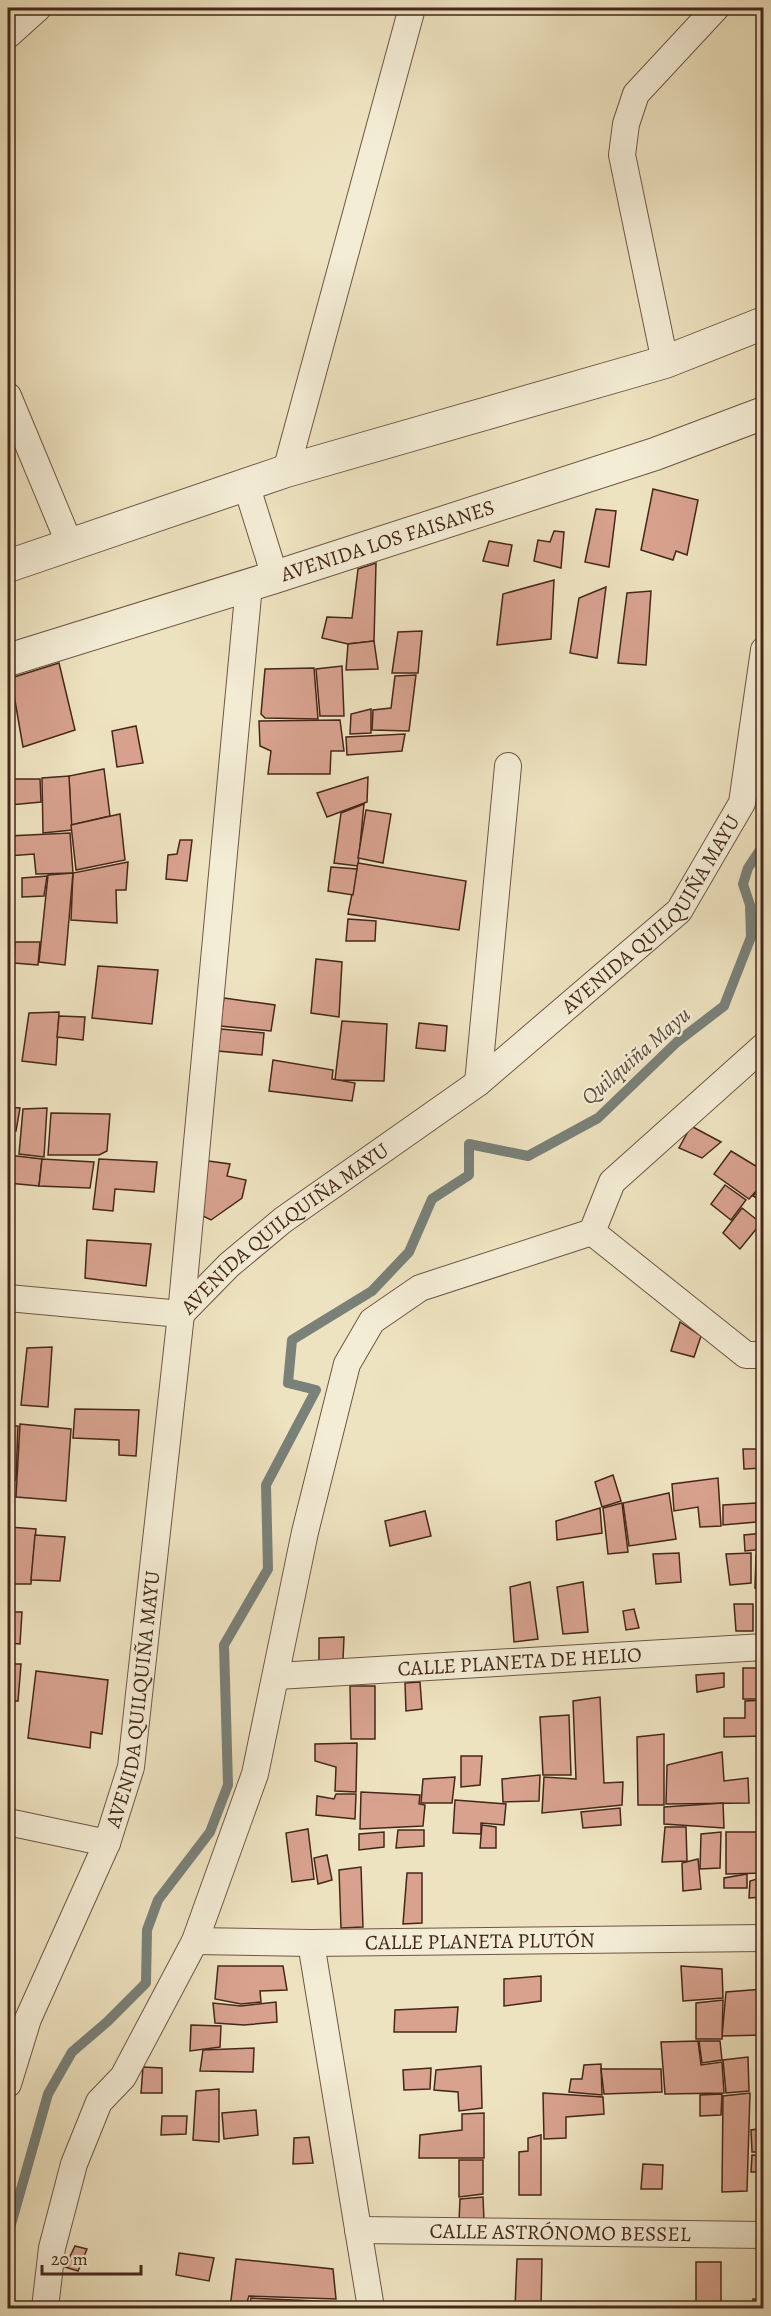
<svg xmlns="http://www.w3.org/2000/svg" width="771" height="2316" viewBox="0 0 771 2316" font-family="Alegreya,serif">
<rect width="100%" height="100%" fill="#eee3c0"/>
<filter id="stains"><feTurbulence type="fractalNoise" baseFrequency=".00333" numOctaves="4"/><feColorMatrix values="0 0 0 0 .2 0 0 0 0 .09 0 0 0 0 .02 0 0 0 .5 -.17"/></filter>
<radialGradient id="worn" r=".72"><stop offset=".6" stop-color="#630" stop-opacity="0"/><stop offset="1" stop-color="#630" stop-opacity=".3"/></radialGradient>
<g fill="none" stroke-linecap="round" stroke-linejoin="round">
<!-- stream -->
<path stroke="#798179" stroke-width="10" d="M8,2235L48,2094L72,2052L107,2022L146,1983L147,1930L158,1900L210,1832L228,1785L224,1645L268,1569L266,1485L316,1390L288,1383L292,1340L372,1291L409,1252L432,1199L469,1175V1144L528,1156L598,1118L677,1042L724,1006L751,937L750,905L743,884L748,868L764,844"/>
</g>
<!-- building -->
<g fill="#d8a28f" stroke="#45271a" stroke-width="1.5">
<path d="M653,489L698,500L687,555L676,551L673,560L641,550Z"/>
<path d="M596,509L616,511L609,567L585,562Z"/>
<path d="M554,531L564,532L561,568L534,561L538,540L550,542Z"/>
<path d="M489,541L512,545L508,566L483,561Z"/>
<path d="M376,563L374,641L348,644L322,638L327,617L352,618L358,569Z"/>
<path d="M554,580L551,639L497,645L503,594Z"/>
<path d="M606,587L597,658L570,653L579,598Z"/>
<path d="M651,591L646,665L618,663L627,593Z"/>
<path d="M422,631L418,673H392L398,632Z"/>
<path d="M374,641L378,669L346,670L348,644Z"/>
<path d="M59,663L75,730L23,747L11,678Z"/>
<path d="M342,666L344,716H320L316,669Z"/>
<path d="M314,668L318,719L265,718L261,714L265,669Z"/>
<path d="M416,675L409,731L372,730L373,710L391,708L395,676Z"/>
<path d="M371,709V733L350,734L351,714Z"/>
<path d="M340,720L344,751H331L330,774H268L271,751L260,746L259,721Z"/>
<path d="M136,726L143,763L117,767L112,731Z"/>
<path d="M405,734L402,751L347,755L346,737Z"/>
<path d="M104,769L110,816L71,825L69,776Z"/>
<path d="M69,776L72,830L43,833L42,778Z"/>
<path d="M368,777L367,802L327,817L317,793Z"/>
<path d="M10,779H40L41,802L10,805Z"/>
<path d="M364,804L358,866L334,863L341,813Z"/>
<path d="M366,810L391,814L383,863L358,858Z"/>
<path d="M120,814L125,860L76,870L71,825Z"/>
<path d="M70,833L73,873L36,874L34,854L8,856V836Z"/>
<path d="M180,840H192L187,881L166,879L168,855L177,854Z"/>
<path d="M128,862L126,890H116L117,923L71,920L73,873Z"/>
<path d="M358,863L466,881L459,930L348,914Z"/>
<path d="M331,867L357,869L353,895L328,891Z"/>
<path d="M73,873L65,965L39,962L48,875Z"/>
<path d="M47,876L44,896L22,897V878Z"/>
<path d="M348,919L376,921L375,941H346Z"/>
<path d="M15,942H40L38,965L14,963Z"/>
<path d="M316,959L342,962L339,1017L311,1013Z"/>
<path d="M98,966L158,970L152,1024L92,1018Z"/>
<path d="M224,998L275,1005L271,1031L220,1026Z"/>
<path d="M59,1012L56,1065L22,1061L29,1013Z"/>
<path d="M59,1016L85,1017L83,1040L57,1037Z"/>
<path d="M342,1021L387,1024L384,1081L335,1080Z"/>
<path d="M419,1023L447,1026L445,1051L416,1048Z"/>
<path d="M221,1029L264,1033L262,1055L218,1051Z"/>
<path d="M273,1060L333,1070L332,1079L355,1083L352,1101L269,1091Z"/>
<path d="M8,1107L20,1108L16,1131L8,1130Z"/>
<path d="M47,1108L44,1157L19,1154L23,1109Z"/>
<path d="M51,1113L110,1114L107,1151L99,1155H48Z"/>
<path d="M691,1126L721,1142L702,1158L679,1148Z"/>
<path d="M731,1151L764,1171V1182L749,1199L714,1174Z"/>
<path d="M8,1155L42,1159L39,1186L8,1183Z"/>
<path d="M42,1159L94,1162L90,1188L39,1186Z"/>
<path d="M99,1159L157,1162L154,1192L115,1189L113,1211L93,1209Z"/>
<path d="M201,1160L230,1164L227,1176L246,1180L242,1198L211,1220L197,1213Z"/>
<path d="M764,1183V1202L753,1196Z"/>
<path d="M725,1185L746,1200L731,1220L711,1204Z"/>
<path d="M742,1208L761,1223L740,1249L723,1233Z"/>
<path d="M87,1240L151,1244L146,1286L85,1278Z"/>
<path d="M680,1322L701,1336L694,1357L671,1351Z"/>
<path d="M52,1347L48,1407L21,1405L27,1348Z"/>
<path d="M75,1409L139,1410L136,1456L119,1455V1440L73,1438Z"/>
<path d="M20,1424L71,1429L66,1501L16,1497Z"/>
<path d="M8,1426H18L16,1480H8Z"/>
<path d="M743,1449H764V1468L744,1469Z"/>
<path d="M613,1475L621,1501L602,1507L595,1482Z"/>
<path d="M718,1478L721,1526L700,1527L698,1507L674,1511L672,1484Z"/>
<path d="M669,1493L676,1539L629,1546L623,1503Z"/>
<path d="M764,1502V1522H756V1503Z"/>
<path d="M622,1503L628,1552L608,1554L603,1508Z"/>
<path d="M756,1503V1522L723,1525V1505Z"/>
<path d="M600,1508L602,1533L557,1540L556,1521Z"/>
<path d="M425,1511L431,1536L390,1546L385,1521Z"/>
<path d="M9,1527L36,1529L31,1584H8Z"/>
<path d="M764,1533V1549L745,1551L744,1535Z"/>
<path d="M35,1535L65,1537L60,1581L31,1580Z"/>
<path d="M679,1553L681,1582L656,1584L653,1554Z"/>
<path d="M751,1553V1583L730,1585L726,1554Z"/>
<path d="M756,1556H764V1593L755,1588Z"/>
<path d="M530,1582L538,1639L514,1642L510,1587Z"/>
<path d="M583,1582L588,1632L563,1634L557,1587Z"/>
<path d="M734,1604H753V1631H736Z"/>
<path d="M634,1609L639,1628L626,1630L623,1611Z"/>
<path d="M8,1612H22L20,1644L8,1643Z"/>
<path d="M344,1637L343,1660L319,1661V1638Z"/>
<path d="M8,1664H21L18,1701H8Z"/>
<rect x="743" y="1668" width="21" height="31"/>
<path d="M36,1671L108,1680L102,1734L91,1732L90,1748L28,1738Z"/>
<path d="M724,1673V1687L697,1692L696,1675Z"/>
<path d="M420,1682L422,1709L406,1711L405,1683Z"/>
<path d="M350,1686H375V1739H351Z"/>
<path d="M600,1697L604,1783L623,1782L622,1805L542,1813L544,1777L576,1779L573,1701Z"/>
<path d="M764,1700V1736L724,1737V1718H745V1701Z"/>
<path d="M569,1715L571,1775H543L540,1717Z"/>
<path d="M664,1734V1805H638L637,1737Z"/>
<path d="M357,1743L356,1792L335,1791L336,1767L315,1761V1744Z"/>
<path d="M722,1752L724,1781L748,1778L749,1803L666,1804L667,1765Z"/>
<path d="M461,1756H482L480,1785L461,1787Z"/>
<path d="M540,1775L539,1801L503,1802L502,1779Z"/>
<path d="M455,1777L452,1803H421L423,1779Z"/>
<path d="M361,1792L420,1795L419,1804L425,1805L423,1826L360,1829Z"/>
<path d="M336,1794H356L355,1819L316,1815L317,1796L334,1799Z"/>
<path d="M455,1800L506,1804L504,1825L481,1823V1834L453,1833Z"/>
<path d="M723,1803L724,1828L664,1824V1807Z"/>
<path d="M760,1806H764V1828H761Z"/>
<path d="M620,1808L621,1825L583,1828L581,1812Z"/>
<path d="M482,1825L496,1827V1848H480Z"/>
<path d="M665,1827H686L687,1861L662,1862Z"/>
<path d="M308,1829L314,1879L292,1882L286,1833Z"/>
<path d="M398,1830H424V1846L396,1848Z"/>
<path d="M384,1832V1847L359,1850V1834Z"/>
<path d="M721,1832L720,1868L700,1869L701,1834Z"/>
<path d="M726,1832H764V1873L726,1874Z"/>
<path d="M327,1855L332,1880L318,1884L314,1858Z"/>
<path d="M698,1859L701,1889L683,1891L682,1863Z"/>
<path d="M361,1867L363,1927L341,1928L339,1870Z"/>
<path d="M407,1873H422V1923L403,1924Z"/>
<path d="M747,1874V1888H724V1878Z"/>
<path d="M764,1877V1897L749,1898L750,1881Z"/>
<path d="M218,1966H283L287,1990L260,1991L261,2002L241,2004L215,1999Z"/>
<path d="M681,1966L722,1969L723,1998L683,2001Z"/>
<path d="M541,1976V2001L504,2006V1979Z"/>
<path d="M764,1989V2035L722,2036L726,1992Z"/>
<path d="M723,2000L722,2039H696V2003Z"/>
<path d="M276,2002L277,2022L244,2025L215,2023L213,2003L241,2006Z"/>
<path d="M458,2007L456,2032H394L395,2010Z"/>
<path d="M191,2025L221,2026L220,2047L190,2051Z"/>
<path d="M698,2041L701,2065L722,2062L724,2093L665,2094L661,2042Z"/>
<path d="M699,2041H720L722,2060L702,2063Z"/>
<path d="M254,2048L253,2072L200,2071L203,2050Z"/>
<path d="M748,2057L749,2091L726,2093L723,2060Z"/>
<path d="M601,2064L602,2095L569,2092L571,2079H582L584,2065Z"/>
<path d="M481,2066L482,2108L459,2111L458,2092L434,2090L436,2070Z"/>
<path d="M143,2067L162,2068V2093H141Z"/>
<path d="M431,2068L430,2089L404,2090L403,2070Z"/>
<path d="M601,2069H661L662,2092L604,2094Z"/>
<path d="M219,2089V2142L193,2140L196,2091Z"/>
<path d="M543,2093L603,2097L604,2114L566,2117V2138L544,2139Z"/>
<path d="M750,2093L747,2191L722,2192L723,2096Z"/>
<path d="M722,2094L721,2115L700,2116V2095Z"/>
<path d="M256,2110L258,2135L224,2139L222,2113Z"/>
<path d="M484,2113V2158H419L420,2135L462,2130V2114Z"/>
<path d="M162,2116H187L186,2134L161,2135Z"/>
<path d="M764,2128V2152H752L751,2130Z"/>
<path d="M541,2135V2195H519V2152L528,2151V2138Z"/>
<path d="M309,2137L313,2163L293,2164L294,2138Z"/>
<path d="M752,2155L764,2156V2172H751Z"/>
<path d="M459,2160H483V2194L459,2197Z"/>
<path d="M643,2164L663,2165L662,2189H641Z"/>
<path d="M483,2197L484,2221H459L460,2199Z"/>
<path d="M75,2246L87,2249L78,2271L65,2267Z"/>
<path d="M179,2253L214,2258L209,2281L176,2275Z"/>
<path d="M236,2259L333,2269L336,2299L249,2296L245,2308H230Z"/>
<path d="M517,2259H542L541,2308H515Z"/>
<rect x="696" y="2262" width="25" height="46"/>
<path d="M251,2298L339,2302V2308H249Z"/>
<rect x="753" y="2299" width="11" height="9"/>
</g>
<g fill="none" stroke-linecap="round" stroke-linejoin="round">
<!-- minor casing -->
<g stroke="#6f5644" stroke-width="28">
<g id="minor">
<path d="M8,35L38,8"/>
<path d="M665,362L622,155L626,124L636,94L716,8"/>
<path d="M8,396L70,545"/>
<path d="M286,471L412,8"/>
<path d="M246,484L275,577"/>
<path d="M478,1083L508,766"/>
<path d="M592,1232L746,1355H764"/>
<path d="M8,1298L181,1314"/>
<path id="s1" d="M181,1314L229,1265L283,1220L478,1083L679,911L742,803L764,650"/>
<path id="s2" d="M277,1676L764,1647"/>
<path d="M8,1822L107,1843"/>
<path id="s3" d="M195,1941L311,1943L764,1938"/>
<path d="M311,1943L371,2308"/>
<path id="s4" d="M8,2084L28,2019L107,1843L131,1767L181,1314L249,585"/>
<path id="s5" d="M358,2230L764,2235"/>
<path d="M45,2308L52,2248L74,2164L99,2102L123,2077L195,1941L255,1774L305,1532L347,1364L372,1321L420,1288L592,1232L612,1182L764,1046"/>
</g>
</g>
<!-- tertiary casing -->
<g stroke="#6f5644" stroke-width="34">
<g id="tertiary">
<path d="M8,566L286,471L665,362L764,323"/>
<path id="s6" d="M8,660L275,577L655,454L764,413"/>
</g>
</g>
<!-- minor -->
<use href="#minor" stroke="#f4edd6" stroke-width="26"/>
<!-- tertiary -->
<use href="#tertiary" stroke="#f4edd6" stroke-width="32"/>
</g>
<g text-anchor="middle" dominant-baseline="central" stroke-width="4.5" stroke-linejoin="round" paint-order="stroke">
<!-- street labels -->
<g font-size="21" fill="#45271a" stroke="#f4edd6">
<text stroke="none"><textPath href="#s6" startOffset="398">AVENIDA LOS FAISANES</textPath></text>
<text stroke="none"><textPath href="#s1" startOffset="621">AVENIDA QUILQUIÑA MAYU</textPath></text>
<text stroke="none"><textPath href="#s1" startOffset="135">AVENIDA QUILQUIÑA MAYU</textPath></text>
<text stroke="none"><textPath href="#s2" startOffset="243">CALLE PLANETA DE HELIO</textPath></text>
<text stroke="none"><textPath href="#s4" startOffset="408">AVENIDA QUILQUIÑA MAYU</textPath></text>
<text stroke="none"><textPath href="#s3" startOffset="285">CALLE PLANETA PLUTÓN</textPath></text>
<text stroke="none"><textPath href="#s5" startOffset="202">CALLE ASTRÓNOMO BESSEL</textPath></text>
</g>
<!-- water labels -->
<g font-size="22" font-style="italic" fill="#5a4c42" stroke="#f4edd6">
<text transform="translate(636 1056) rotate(-41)">Quilquiña Mayu</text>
</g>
</g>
<!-- margin -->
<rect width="771" height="2316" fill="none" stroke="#eee3c0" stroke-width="30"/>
<rect x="9" y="9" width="753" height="2298" fill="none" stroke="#45271a" stroke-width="3"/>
<rect x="15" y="15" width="741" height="2286" fill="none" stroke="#45271a" stroke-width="1.5"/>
<!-- scale -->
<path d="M42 2265v9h99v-9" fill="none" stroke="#45271a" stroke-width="3"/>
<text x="51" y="2265" font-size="18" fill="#45271a" stroke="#f4edd6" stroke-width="4.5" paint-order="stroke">20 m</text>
<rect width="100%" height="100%" filter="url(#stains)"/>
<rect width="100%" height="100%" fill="url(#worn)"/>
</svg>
